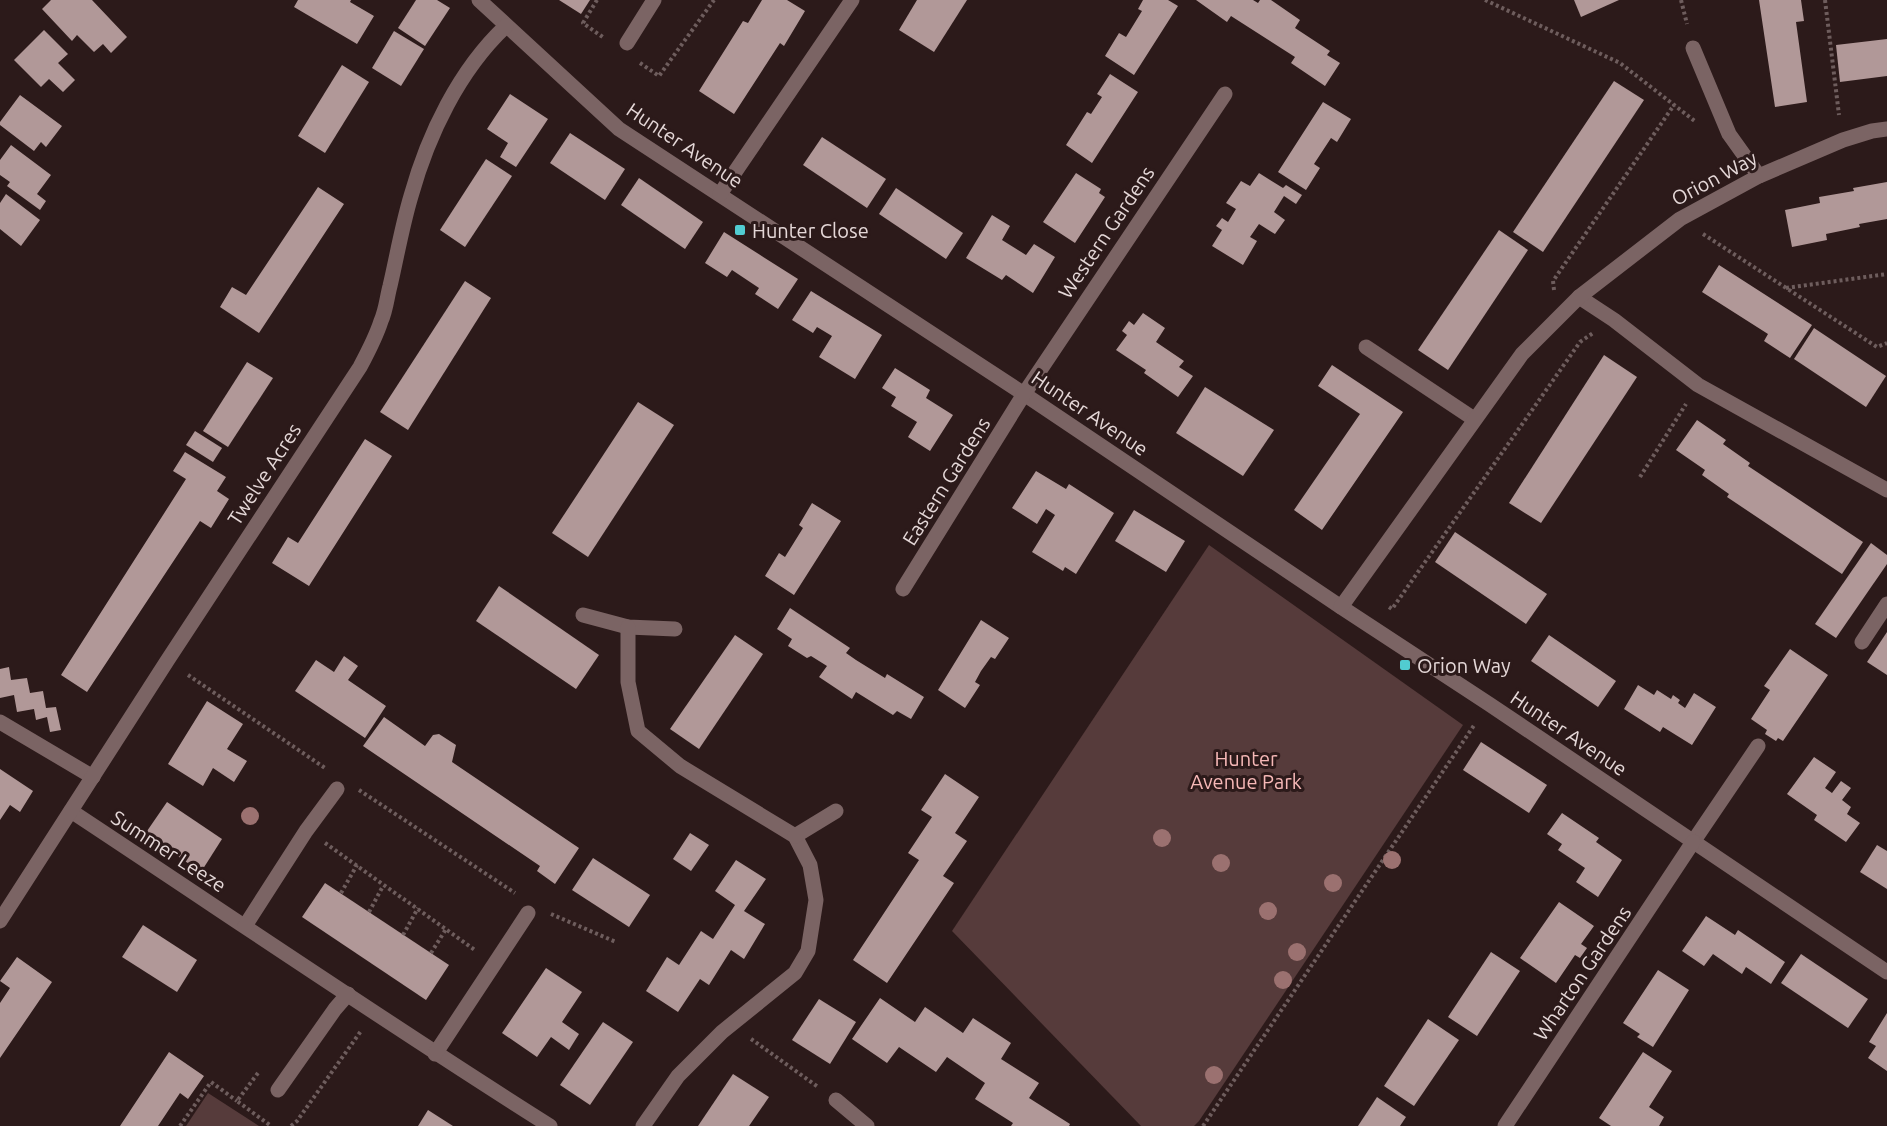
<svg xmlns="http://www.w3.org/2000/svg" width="1887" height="1126" viewBox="0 0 1887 1126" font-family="Ubuntu,sans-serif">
<rect width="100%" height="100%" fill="#2c1a1a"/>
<!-- green -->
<g fill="#563b3b">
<path d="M1209,545L1463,725L1199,1121L1194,1126H1141L952,931Z"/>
<path d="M208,1093L259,1126H186Z"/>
</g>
<!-- building -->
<g fill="#b19898">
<path d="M51,0H92L127,37L111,53L103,44L94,52L77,35L72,41L42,9Z"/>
<path d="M298,0H351L350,2L374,16L357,44L294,7Z"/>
<path d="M416,0H437L450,8L425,46L398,28Z"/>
<path d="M559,0H590L581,14Z"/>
<path d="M762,0H787L805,11L784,46L780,43L734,114L699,91L743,21L748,23Z"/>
<path d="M917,0H967L934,52L899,30Z"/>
<path d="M1143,0H1168L1178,6L1134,75L1105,56L1119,33L1126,37L1142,11L1138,9Z"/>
<path d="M1196,0H1253L1258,3L1260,0H1271L1300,20L1295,28L1330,51L1327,55L1340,63L1325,86L1291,63L1295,57L1231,16L1227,22Z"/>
<path d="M1574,0H1619L1581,17Z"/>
<path d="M1759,0H1801L1804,21L1796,22L1807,102L1775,107Z"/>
<path d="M44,30L68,54L58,63L75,80L63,92L49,79L41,87L14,60Z"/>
<path d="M394,31L424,49L401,86L372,68Z"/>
<path d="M1887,39V76L1840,82L1836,45Z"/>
<path d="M342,65L369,82L325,153L298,136Z"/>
<path d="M1110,74L1138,92L1092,163L1066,145L1087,112L1091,114L1102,97L1097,94Z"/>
<path d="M1614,81L1644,100L1543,252L1513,232Z"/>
<path d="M510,94L548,119L516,167L500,157L508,143L487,129Z"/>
<path d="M20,95L62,126L46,147L41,142L34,151L0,125V122Z"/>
<path d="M1323,102L1351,119L1337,142L1331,138L1314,164L1320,168L1306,190L1278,172Z"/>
<path d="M570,133L625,169L605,200L550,163Z"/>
<path d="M822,137L886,179L867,208L803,165Z"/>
<path d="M11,145L51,175L37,194L46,201L40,210L7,186L10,182L0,175V160Z"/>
<path d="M486,159L512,176L465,247L440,230Z"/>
<path d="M1076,173L1101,189L1099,193L1105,197L1075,243L1043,222Z"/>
<path d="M1259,173L1283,188L1286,185L1302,195L1296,204L1284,196L1274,212L1285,220L1275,234L1259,224L1250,237L1257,241L1243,265L1212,246L1222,230L1216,226L1222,218L1228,222L1236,209L1226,203L1241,181L1250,186Z"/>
<path d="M639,178L703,222L685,249L621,205Z"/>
<path d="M1887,182V219L1859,224L1860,227L1826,234L1827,240L1792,247L1785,210L1820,203L1819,197L1854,191L1853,188Z"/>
<path d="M318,187L344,204L259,333L220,307L232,287L246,295Z"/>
<path d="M896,188L963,233L946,259L879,214Z"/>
<path d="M6,194L40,220L21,246L0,229V203Z"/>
<path d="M992,215L1010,226L1002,240L1026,255L1034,244L1055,257L1033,293L1006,275L1002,280L966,258Z"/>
<path d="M1499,230L1528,250L1448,370L1418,350Z"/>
<path d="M724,232L798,279L778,309L755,294L759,288L732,270L727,277L705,263Z"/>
<path d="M1719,265L1812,325L1790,358L1764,341L1768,334L1702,292Z"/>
<path d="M465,281L491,298L408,430L380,412Z"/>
<path d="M811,291L882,335L855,379L819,357L832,336L817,327L813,333L792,320Z"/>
<path d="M1143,313L1165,328L1156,342L1184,361L1179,367L1193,376L1178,397L1144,373L1146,370L1116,350L1127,335L1122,331L1129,321L1134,325Z"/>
<path d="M1814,328L1886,376L1866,407L1794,359Z"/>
<path d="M1604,355L1637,377L1541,523L1509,503Z"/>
<path d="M247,362L273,378L228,447L203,431Z"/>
<path d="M1332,365L1403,412L1322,530L1294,510L1360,414L1318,386Z"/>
<path d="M895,368L930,390L926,398L953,415L930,451L908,437L917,422L891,406L896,397L882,388Z"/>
<path d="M1205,387L1274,430L1243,476L1176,433Z"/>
<path d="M638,402L674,425L588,557L552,533Z"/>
<path d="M1697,420L1726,440L1723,444L1750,463L1748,466L1863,542L1842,574L1727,497L1729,494L1702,475L1705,470L1676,450Z"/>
<path d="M195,431L222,448L213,462L186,445Z"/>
<path d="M365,439L392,456L309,586L272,563L288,537L298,543Z"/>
<path d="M185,452L226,477L217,491L229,499L211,528L200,521L87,692L61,675L186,479L173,471Z"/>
<path d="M1036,471L1066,489L1069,484L1114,513L1076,574L1065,567L1063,571L1032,552L1055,515L1046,509L1037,524L1012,508Z"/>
<path d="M812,503L841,521L794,595L765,576L779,553L785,557L803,528L799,525Z"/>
<path d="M1134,510L1185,541L1166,572L1115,541Z"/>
<path d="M1455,532L1547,594L1526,624L1435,562Z"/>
<path d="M1871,543L1887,555V564L1836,638L1815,624Z"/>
<path d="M499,586L599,655L576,689L476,621Z"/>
<path d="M790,608L850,648L846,653L856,660L885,678L887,674L924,697L911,719L897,711L893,715L856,692L852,699L819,677L827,666L811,656L807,658L788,646L792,639L777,629Z"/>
<path d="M981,620L1009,638L995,659L991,657L981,671L975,682L980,685L965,708L938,690Z"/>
<path d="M1887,632V675L1867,662Z"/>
<path d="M735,635L763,654L699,749L670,729Z"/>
<path d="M1549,635L1616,681L1598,707L1531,661Z"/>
<path d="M1790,649L1828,675L1783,741L1778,738L1776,741L1765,734L1767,730L1751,719L1770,690L1764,686Z"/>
<path d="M344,656L358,666L348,680L386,706L365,738L295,691L316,660L334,672Z"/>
<path d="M9,667L11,680L27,678L30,693L43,691L46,708L56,707L61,730L50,732L47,717L36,720L34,709L17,712L14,695L0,698V669Z"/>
<path d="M1638,685L1654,695L1657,690L1671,699L1673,695L1680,700L1678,703L1685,708L1694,693L1716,707L1692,745L1663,727L1660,732L1624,709Z"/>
<path d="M207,701L243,724L227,749L247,761L234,782L213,768L203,786L168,764Z"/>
<path d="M384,717L425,746L433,735L439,734L456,745L452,762L579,848L555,884L537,871L540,866L363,746Z"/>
<path d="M1481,742L1547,785L1529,813L1463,770Z"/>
<path d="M1814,757L1836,772L1825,788L1832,793L1841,781L1851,788L1842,800L1851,807L1847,814L1860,823L1846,842L1814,820L1817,815L1787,794Z"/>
<path d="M0,769L33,791L20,812L10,805L0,820Z"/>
<path d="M945,774L979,797L955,833L967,841L943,876L954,883L887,983L853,960L919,860L908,853L932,817L921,810Z"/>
<path d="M167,802L222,839L201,872L145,834Z"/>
<path d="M1562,813L1599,838L1596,842L1622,860L1598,897L1576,882L1585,868L1558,850L1562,844L1547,834Z"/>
<path d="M690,833L709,845L691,871L673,859Z"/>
<path d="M1877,845L1887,851V889L1860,872Z"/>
<path d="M593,858L650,895L629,927L572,890Z"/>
<path d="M736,860L766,879L744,911L765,924L744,959L731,950L709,985L700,979L678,1012L646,991L667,957L679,965L701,931L713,939L735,905L715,891Z"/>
<path d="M325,883L449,965L426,1000L302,917Z"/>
<path d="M1559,902L1594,926L1581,944L1587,948L1580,958L1575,955L1556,983L1520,958Z"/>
<path d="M1706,916L1735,935L1738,930L1785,962L1771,984L1746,967L1742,974L1713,954L1704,966L1682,951Z"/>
<path d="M143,925L197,960L177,992L122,957Z"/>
<path d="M1491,952L1520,971L1477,1036L1448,1017Z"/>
<path d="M1801,954L1868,999L1848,1028L1781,983Z"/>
<path d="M17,957L52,982L0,1058V1003L10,988L0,981Z"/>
<path d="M546,968L582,992L562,1022L579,1034L569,1050L551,1037L537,1057L502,1033Z"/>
<path d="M1658,970L1689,990L1653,1047L1637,1037L1640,1034L1623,1023Z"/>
<path d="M880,998L915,1022L925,1007L963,1033L973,1018L1011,1043L1001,1059L1039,1083L1029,1098L1070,1124L1069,1126H1011L1013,1123L975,1099L985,1083L947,1057L936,1072L899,1047L887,1063L852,1039Z"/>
<path d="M819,999L856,1022L830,1064L792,1040Z"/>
<path d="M1887,1013V1071L1868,1058L1876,1046L1869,1042Z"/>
<path d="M1428,1019L1459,1040L1414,1106L1384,1086Z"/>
<path d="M603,1022L633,1042L590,1105L560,1085Z"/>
<path d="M169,1052L204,1076L188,1099L180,1093L158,1126H120Z"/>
<path d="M1643,1052L1672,1071L1649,1107L1664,1117L1659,1126H1611L1599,1118Z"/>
<path d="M733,1074L769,1097L749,1126H698Z"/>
<path d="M1377,1097L1406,1117L1400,1126H1358Z"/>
<path d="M428,1110L453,1126H418Z"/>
</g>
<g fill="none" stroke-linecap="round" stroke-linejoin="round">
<!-- path -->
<g stroke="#6e5d5d" stroke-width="4" stroke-dasharray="3 3" stroke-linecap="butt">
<path d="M597,0L583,23L604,38"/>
<path d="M1485,0L1620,63L1696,122"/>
<path d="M1681,0L1687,24"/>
<path d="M1825,0L1839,115"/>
<path d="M640,63L659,76L714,0"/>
<path d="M1703,234L1877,347L1887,343"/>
<path d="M1786,288L1887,274"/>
<path d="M1554,290L1553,281L1674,105"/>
<path d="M1640,477L1686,404"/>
<path d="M1389,607L1392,609L1580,342L1593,333"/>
<path d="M188,675L325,768"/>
<path d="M359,790L515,893"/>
<path d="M325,843L475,950"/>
<path d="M341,893L357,865"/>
<path d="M369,912L383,886"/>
<path d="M551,914L616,942"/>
<path d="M403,935L418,908"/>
<path d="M431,953L446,929"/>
<path d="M751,1039L818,1087"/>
<path d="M258,1073L237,1101L271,1126"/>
<path d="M180,1126L211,1082L237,1101"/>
<path d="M291,1126L297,1121L361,1031"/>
<path d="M1203,1126L1475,724"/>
</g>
<!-- service -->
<g stroke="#7b6464" stroke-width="15">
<path d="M1693,48L1729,134L1759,176"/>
<path d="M1366,347L1474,419"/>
<path d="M1862,642L1887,604"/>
<path d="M0,722L93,777"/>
<path d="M1693,842L1758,746"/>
</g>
<!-- minor -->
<g stroke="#7b6464" stroke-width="15">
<path d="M479,0L619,129L1024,394L1341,607L1489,704L1887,972"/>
<path d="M627,43L654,0"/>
<path d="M720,194L852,0"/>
<path d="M1579,297L1614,320L1698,385L1887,490"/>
<path d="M903,589L1024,394L1225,94"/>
<path d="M1341,607L1522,354L1579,297L1680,219L1759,176L1843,140L1872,131L1887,129"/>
<path d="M583,615L628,627L675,629"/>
<path d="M628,627V682L638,731L680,766L795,836L810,865L816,900L808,951L795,973L722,1032L678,1076L643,1126"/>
<path d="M71,811C230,916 388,1024 550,1126"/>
<path d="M795,836L836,811"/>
<path d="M0,921L167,661L360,367C368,352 376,337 381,321C386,310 387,297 390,286C397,256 402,226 411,196C428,135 459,70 506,26"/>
<path d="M245,926L306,831L337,789"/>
<path d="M435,1054L528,913"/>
<path d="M278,1090L335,1009L348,994"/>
<path d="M836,1100L867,1126"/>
<path d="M1505,1126L1693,842"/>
</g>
</g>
<!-- trees -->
<g fill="#9b7170">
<circle cx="250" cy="816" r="9"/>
<circle cx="1162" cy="838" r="9"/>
<circle cx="1392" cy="860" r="9"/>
<circle cx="1221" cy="863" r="9"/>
<circle cx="1333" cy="883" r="9"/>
<circle cx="1268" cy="911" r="9"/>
<circle cx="1297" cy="952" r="9"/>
<circle cx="1283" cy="980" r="9"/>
<circle cx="1214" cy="1075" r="9"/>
</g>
<!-- markers -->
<g fill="#51ccd1" stroke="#2c1a1a" stroke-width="2">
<rect x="734" y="224" width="12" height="12" rx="3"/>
<rect x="1399" y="659" width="12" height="12" rx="3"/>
</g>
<g text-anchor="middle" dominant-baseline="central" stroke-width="6" stroke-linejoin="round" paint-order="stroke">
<!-- street labels -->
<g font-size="20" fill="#e5d8d8" stroke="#2c1a1a">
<text transform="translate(685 145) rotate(34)">Hunter Avenue</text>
<text transform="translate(1714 178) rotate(-28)">Orion Way</text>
<text transform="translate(1106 232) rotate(-56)">Western Gardens</text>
<text transform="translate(1090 413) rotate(34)">Hunter Avenue</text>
<text transform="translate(264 474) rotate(-57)">Twelve Acres</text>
<text transform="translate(946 481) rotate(-58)">Eastern Gardens</text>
<text transform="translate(1569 733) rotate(34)">Hunter Avenue</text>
<text transform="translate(169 851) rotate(33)">Summer Leeze</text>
<text transform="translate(1582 973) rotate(-56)">Wharton Gardens</text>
</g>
<!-- poi labels -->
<g font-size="20" fill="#e5d8d8" stroke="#2c1a1a" text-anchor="start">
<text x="752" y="230">Hunter Close</text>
<text x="1417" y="665">Orion Way</text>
</g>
<!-- park labels -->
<g font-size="20" fill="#f6b8b7" stroke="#2c1a1a">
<text x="1246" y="758">Hunter<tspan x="1246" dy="23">Avenue Park</tspan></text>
</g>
</g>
</svg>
